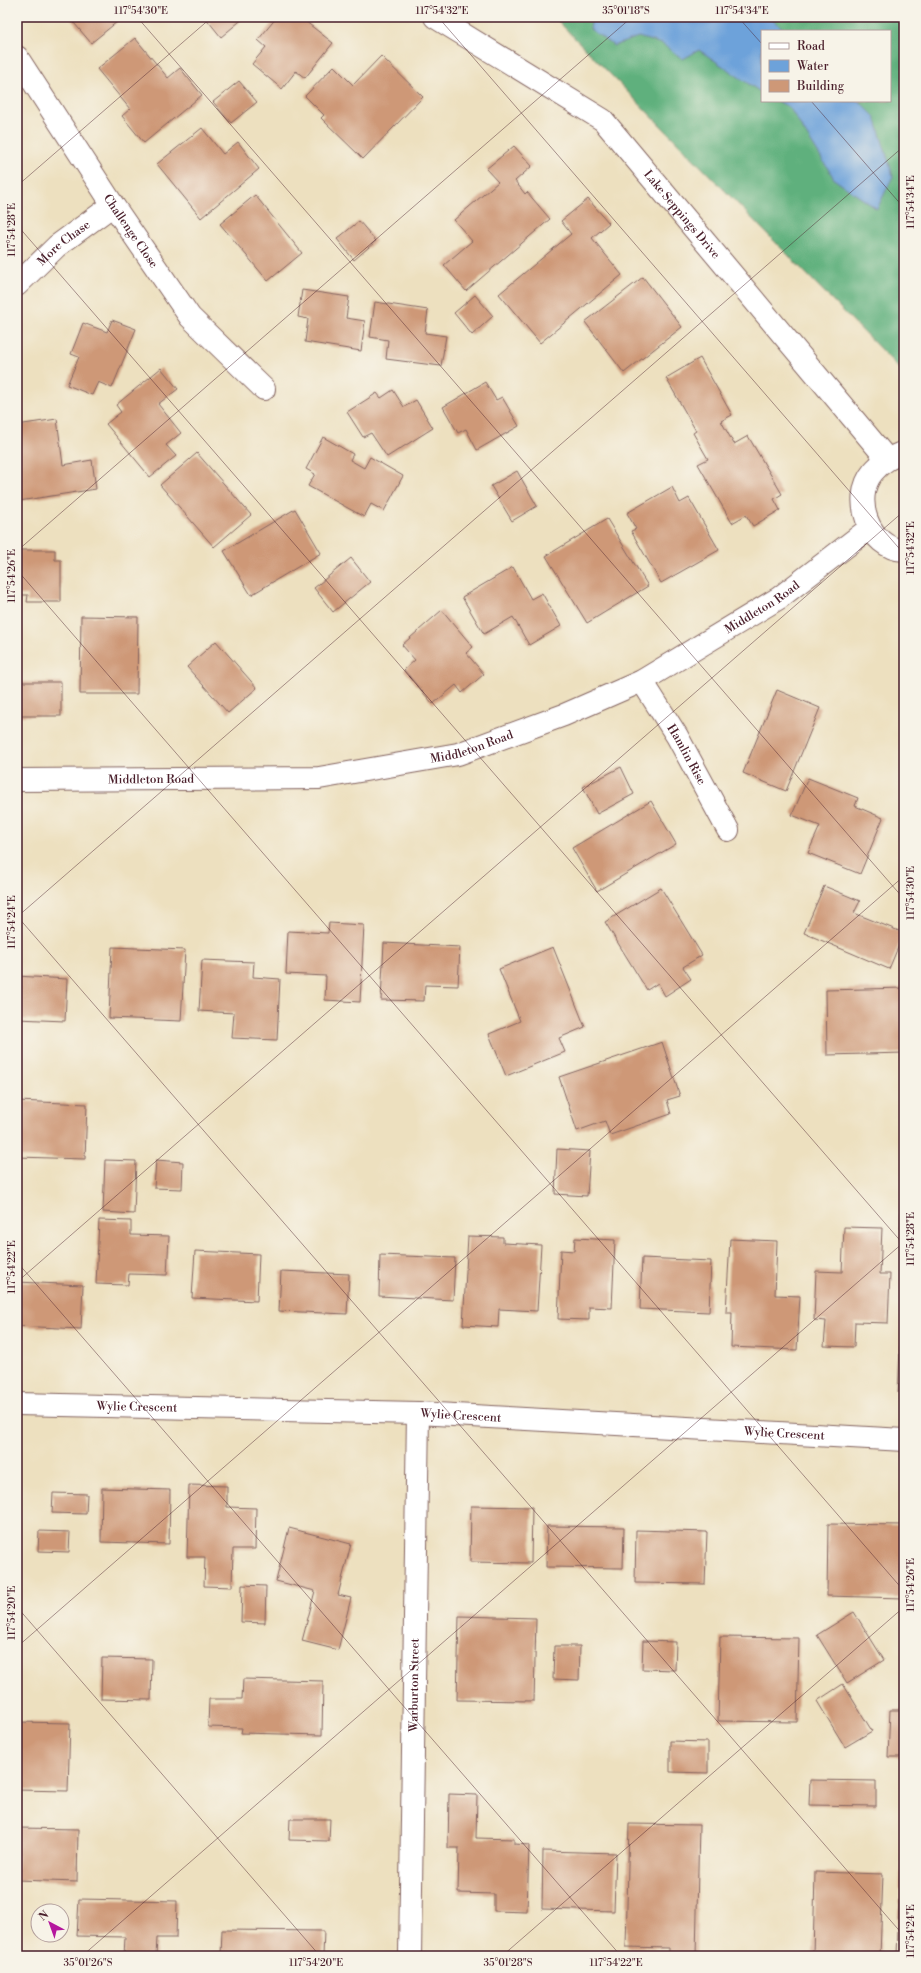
<svg xmlns="http://www.w3.org/2000/svg" width="921" height="1973" viewBox="0 0 921 1973" font-family="'Libre Bodoni',serif">
<rect width="100%" height="100%" fill="#f7f3e8"/>
<filter id="ink" filterUnits="userSpaceOnUse"><feTurbulence type="fractalNoise" baseFrequency=".025" numOctaves="2"/><feDisplacementMap in="SourceGraphic" scale="8" xChannelSelector="R" yChannelSelector="G"/><feConvolveMatrix kernelMatrix="1 2 1 2 8 2 1 2 1" color-interpolation-filters="sRGB"/></filter>
<filter id="wash" filterUnits="userSpaceOnUse"><feTurbulence type="fractalNoise" baseFrequency=".012" numOctaves="4" result="noise"/><feDisplacementMap in="SourceGraphic" scale="16" xChannelSelector="R" yChannelSelector="G"/><feGaussianBlur stdDeviation="0.9" result="paint"/><feColorMatrix in="noise" values="0 0 0 0 0 0 0 0 0 0 0 0 0 0 0 0 0 1.4 0 .05"/><feComposite in="paint" operator="in"/></filter>
<g filter="url(#wash)">
<rect width="100%" height="100%" fill="#ede0bf"/>
<!-- forest -->
<path fill="#5eb07d" stroke="#546854" fill-rule="evenodd" d="M554,17H904V373ZM762,31H890V101H762Z"/>
<!-- water -->
<g fill="#6da2da" stroke="#5c6082">
<path d="M592,17H769L786,31H762V93L699,50L683,59L662,44L638,37L614,46L590,29Z"/>
<path d="M777,101H859L875,117L893,176L877,209L835,180L789,107Z"/>
</g>
<g id="blocks">
<!-- building -->
<g fill="#ce9877">
<path d="M69,17H123L91,43Z"/>
<path d="M205,17H245L221,37Z"/>
<path d="M277,17H300L333,43L305,78L296,71L282,89L252,64L266,47L258,40Z"/>
<path d="M135,38L168,78L180,68L202,95L144,143L122,116L130,109L97,69Z"/>
<path d="M381,56L423,97L363,159L321,118L324,115L305,96L334,66L353,85Z"/>
<path d="M239,81L257,102L231,123L213,102Z"/>
<path d="M202,128L223,154L238,142L259,169L201,218L157,164Z"/>
<path d="M514,146L532,166L515,181L525,194L527,192L550,219L466,291L444,265L472,241L454,220L498,182L486,169Z"/>
<path d="M255,195L302,253L268,281L220,224Z"/>
<path d="M588,199L609,223L592,238L622,275L540,343L499,294L571,234L561,221Z"/>
<path d="M359,221L376,241L354,260L337,239Z"/>
<path d="M643,277L682,327L624,373L585,322Z"/>
<path d="M302,290L349,297L346,318L365,321L361,351L305,342L308,319L298,317Z"/>
<path d="M475,295L493,316L472,335L454,313Z"/>
<path d="M375,302L428,310L425,333L446,336L441,366L386,359L388,340L370,337Z"/>
<path d="M112,320L136,329L112,388L98,382L92,395L67,385L79,357L71,354L83,323L107,332Z"/>
<path d="M700,358L732,415L721,421L734,444L748,436L782,494L774,499L780,510L753,526L746,515L732,523L698,464L708,459L693,433L696,431L666,378Z"/>
<path d="M161,368L178,389L158,404L181,433L166,445L176,456L150,477L106,424L121,412L116,405Z"/>
<path d="M485,382L496,400L502,397L519,426L477,450L466,429L458,433L443,407Z"/>
<path d="M393,390L404,407L416,400L433,428L387,457L371,433L363,437L347,412L377,393L381,398Z"/>
<path d="M57,419L63,465L92,460L96,489L19,501L17,488V425Z"/>
<path d="M323,437L353,454L350,460L364,468L370,457L403,476L384,511L371,504L364,517L308,486L315,474L306,469Z"/>
<path d="M197,453L251,515L214,547L160,485Z"/>
<path d="M517,471L537,506L512,521L491,486Z"/>
<path d="M672,487L680,503L689,498L719,550L661,583L631,531L636,529L627,513Z"/>
<path d="M295,509L321,553L251,595L224,551Z"/>
<path d="M607,519L648,586L587,623L546,556Z"/>
<path d="M17,550H55V560H61V602H27L28,595H17Z"/>
<path d="M351,558L370,582L333,612L314,588Z"/>
<path d="M513,567L531,599L542,593L561,626L529,645L513,617L484,634L462,597Z"/>
<path d="M442,610L473,647L466,653L484,674L462,693L456,685L433,704L404,670L415,660L402,645Z"/>
<path d="M81,616L138,617L137,694H80Z"/>
<path d="M216,641L257,688L228,713L187,667Z"/>
<rect x="17" y="682" width="44" height="34"/>
<path d="M777,690L820,708L786,791L743,773Z"/>
<path d="M621,767L634,794L597,814L583,787Z"/>
<path d="M808,778L858,798L855,806L883,818L860,874L808,853L820,826L792,815Z"/>
<path d="M651,801L676,844L597,891L572,848Z"/>
<path d="M824,886L860,901L854,913L904,933L889,969L804,933Z"/>
<path d="M661,888L702,955L683,967L691,979L665,996L658,983L647,990L605,922Z"/>
<path d="M329,923L364,925L360,1002L325,1000L326,976L286,974L288,931L328,933Z"/>
<path d="M384,943L460,947L458,986L425,985L424,1001L381,1000Z"/>
<path d="M112,947L185,950L181,1021L109,1018Z"/>
<path d="M553,947L585,1027L559,1038L565,1052L506,1076L489,1034L520,1021L499,969Z"/>
<path d="M202,960L254,962L253,977L280,979L277,1040L232,1038L234,1013L199,1011Z"/>
<path d="M17,976L67,979L65,1021L17,1019Z"/>
<path d="M904,988V1053L827,1055L826,990Z"/>
<path d="M662,1042L680,1096L667,1100L671,1114L610,1135L605,1121L577,1131L559,1077Z"/>
<path d="M17,1101L87,1104L85,1159L17,1157Z"/>
<path d="M557,1149L590,1151L587,1196L555,1194Z"/>
<path d="M105,1160L136,1161L134,1214L103,1212Z"/>
<path d="M156,1160L183,1162L182,1189L154,1188Z"/>
<path d="M901,1209H904V1240H900Z"/>
<path d="M99,1220L131,1221V1235L169,1236L167,1275L129,1274L128,1285L96,1284Z"/>
<path d="M844,1227L882,1228L880,1274H890L888,1323L855,1322L854,1347L824,1346L826,1321L814,1320L816,1271L842,1272Z"/>
<path d="M468,1236L503,1237V1243L541,1245L537,1311L499,1309L498,1327L463,1325Z"/>
<path d="M575,1238L615,1240L612,1308L589,1307V1320L558,1319L561,1250L574,1251Z"/>
<path d="M730,1239L777,1241L775,1295L800,1296L797,1350L731,1347L732,1312H726Z"/>
<path d="M195,1251L259,1254L257,1301L192,1298Z"/>
<path d="M380,1255L455,1258L453,1300L379,1296Z"/>
<path d="M642,1258L711,1261L709,1312L640,1309Z"/>
<path d="M281,1271L349,1274L347,1314L279,1311Z"/>
<path d="M903,1281H904V1392H898Z"/>
<path d="M17,1282L83,1285L81,1329L17,1326Z"/>
<path d="M189,1485L227,1486V1507L256,1508L255,1549H233L232,1587L204,1586L205,1557H187Z"/>
<path d="M102,1488L170,1490L169,1544L101,1542Z"/>
<path d="M53,1493L87,1494L86,1514L52,1513Z"/>
<path d="M471,1506L532,1507L531,1563L470,1562Z"/>
<path d="M828,1524L904,1525V1598L827,1596Z"/>
<path d="M547,1526L624,1527L623,1568L546,1567Z"/>
<path d="M289,1528L351,1544L338,1595L351,1598L338,1650L302,1641L315,1591L276,1581Z"/>
<path d="M636,1530L707,1532L705,1584L635,1583Z"/>
<path d="M39,1531L70,1532L69,1552L38,1551Z"/>
<path d="M242,1585L266,1586L265,1623L241,1622Z"/>
<path d="M854,1612L884,1660L847,1683L817,1635Z"/>
<path d="M459,1616L536,1618L534,1701L457,1700Z"/>
<path d="M720,1637L799,1638L797,1722L718,1721Z"/>
<path d="M643,1641L676,1642L675,1670L642,1669Z"/>
<path d="M554,1646H580L579,1680L553,1679Z"/>
<path d="M102,1658L152,1659L151,1700L101,1699Z"/>
<path d="M243,1679L323,1681L322,1735L241,1733L242,1728L208,1727L209,1699H242Z"/>
<path d="M843,1684L872,1731L845,1747L817,1701Z"/>
<path d="M890,1710H904V1757H888Z"/>
<path d="M17,1722L70,1723L68,1791L17,1790Z"/>
<path d="M670,1741L708,1742V1773L670,1772Z"/>
<path d="M810,1780L876,1781V1806L809,1805Z"/>
<path d="M449,1794L477,1795L476,1838L514,1839V1844L529,1845L527,1912L494,1911V1894L458,1893L459,1848H448Z"/>
<path d="M290,1819H330L329,1841L289,1840Z"/>
<path d="M629,1824L699,1825L696,1956H669V1948L626,1947Z"/>
<path d="M17,1828L78,1829L77,1882L17,1880Z"/>
<path d="M902,1838H904V1889H900Z"/>
<path d="M543,1851L616,1853L614,1911L542,1909Z"/>
<path d="M815,1872L883,1874L880,1956H813Z"/>
<path d="M79,1899L177,1901L176,1938H157L156,1956H124L125,1937L77,1936Z"/>
<path d="M899,1900H904V1956H897Z"/>
<path d="M222,1930L324,1931L323,1956H221Z"/>
</g>
</g>
</g>
<g filter="url(#ink)">
<use href="#blocks" fill-opacity="0" stroke="#83635f" stroke-width="1"/>
<g fill="none" stroke-linecap="round" stroke-linejoin="round">
<!-- minor casing -->
<g stroke="#83635f" stroke-width="24">
<g id="minor">
<path id="s1" d="M435,17L603,120L887,459"/>
<path id="s2" d="M17,57L113,205L190,317L264,389"/>
<path id="s3" d="M17,285L57,246L113,205"/>
<path id="s4" d="M642,681L677,736L728,830"/>
<path id="s5" d="M17,1404L418,1413L904,1440"/>
<path id="s6" d="M410,1956L418,1413"/>
</g>
</g>
<!-- secondary casing -->
<g stroke="#83635f" stroke-width="24">
<g id="secondary">
<path d="M904,452C892,457 882,461 873,472C851,498 869,549 904,550"/>
<path id="s7" d="M17,780L319,778L458,754L564,715L642,681L779,598L870,528"/>
</g>
</g>
<!-- minor -->
<use href="#minor" stroke="#fff" stroke-width="22"/>
<!-- secondary -->
<use href="#secondary" stroke="#fff" stroke-width="22"/>
</g>
</g>
<!-- ticks -->
<path fill="none" stroke="#4a1f2b" stroke-width="1" stroke-opacity="0.45" d="M137,17L904,899M438,17L904,554M738,17L762,44M811,101L904,208M17,186L212,17M17,225L904,1245M17,551L632,17M17,570L904,1591M17,916L904,1936M17,917L904,146M17,1262L621,1956M17,1282L904,511M17,1607L320,1956M17,1647L904,876M17,1953L20,1956M82,1956L904,1242M502,1956L904,1607"/>
<g text-anchor="middle" dominant-baseline="central" stroke-width="3" stroke-linejoin="round" paint-order="stroke">
<!-- street labels -->
<g font-size="12" fill="#4a1f2b" stroke="#f7f3e8">
<text stroke="none"><textPath href="#s1" startOffset="320">Lake Seppings Drive</textPath></text>
<text stroke="none"><textPath href="#s2" startOffset="208">Challenge Close</textPath></text>
<text stroke="none"><textPath href="#s3" startOffset="63">More Chase</textPath></text>
<text stroke="none"><textPath href="#s7" startOffset="782">Middleton Road</textPath></text>
<text stroke="none"><textPath href="#s7" startOffset="458">Middleton Road</textPath></text>
<text stroke="none"><textPath href="#s4" startOffset="86">Hamlin Rise</textPath></text>
<text stroke="none"><textPath href="#s7" startOffset="134">Middleton Road</textPath></text>
<text stroke="none"><textPath href="#s5" startOffset="120">Wylie Crescent</textPath></text>
<text stroke="none"><textPath href="#s5" startOffset="444">Wylie Crescent</textPath></text>
<text stroke="none"><textPath href="#s5" startOffset="768">Wylie Crescent</textPath></text>
<text stroke="none"><textPath href="#s6" startOffset="271">Warburton Street</textPath></text>
</g>
</g>
<!-- margin -->
<rect width="921" height="1973" fill="none" stroke="#f7f3e8" stroke-width="44"/>
<!-- legend -->
<rect x="761" y="30" width="130" height="72" fill="#f7f3e8" stroke="#b29e9c"/>
<rect x="769" y="43" width="20" height="6" fill="#ffffff" stroke="#b29e9c"/>
<text x="797" y="50" font-size="12" fill="#4a1f2b">Road</text>
<rect x="769" y="60" width="20" height="12" fill="#6da2da" stroke="#b29e9c"/>
<text x="797" y="70" font-size="12" fill="#4a1f2b">Water</text>
<rect x="769" y="80" width="20" height="12" fill="#ce9877" stroke="#b29e9c"/>
<text x="797" y="90" font-size="12" fill="#4a1f2b">Building</text>
<!-- north arrow -->
<g transform="translate(50 1923) rotate(319)"><circle r="19" fill="#f7f3e8" stroke="#b29e9c"/>
<path d="M0-3L7 15L0 10L-7 15Z" fill="#b5179e"/>
<text y="-6" font-size="11" font-weight="bold" text-anchor="middle" fill="#4a1f2b">N</text>
</g>
<rect x="22" y="22" width="877" height="1929" fill="none" stroke="#4a1f2b" stroke-width="1.5"/>
<g font-size="10" text-anchor="middle" fill="#4a1f2b">
<text x="141" y="14">117°54'30"E</text>
<text x="442" y="14">117°54'32"E</text>
<text x="626" y="14">35°01'18"S</text>
<text x="742" y="14">117°54'34"E</text>
<text transform="translate(910 202) rotate(-90)" y="4">117°54'34"E</text>
<text transform="translate(11 230) rotate(-90)" y="4">117°54'28"E</text>
<text transform="translate(910 548) rotate(-90)" y="4">117°54'32"E</text>
<text transform="translate(11 576) rotate(-90)" y="4">117°54'26"E</text>
<text transform="translate(910 893) rotate(-90)" y="4">117°54'30"E</text>
<text transform="translate(11 922) rotate(-90)" y="4">117°54'24"E</text>
<text transform="translate(910 1239) rotate(-90)" y="4">117°54'28"E</text>
<text transform="translate(11 1267) rotate(-90)" y="4">117°54'22"E</text>
<text transform="translate(910 1585) rotate(-90)" y="4">117°54'26"E</text>
<text transform="translate(11 1613) rotate(-90)" y="4">117°54'20"E</text>
<text transform="translate(910 1931) rotate(-90)" y="4">117°54'24"E</text>
<text x="88" y="1966">35°01'26"S</text>
<text x="316" y="1966">117°54'20"E</text>
<text x="508" y="1966">35°01'28"S</text>
<text x="616" y="1966">117°54'22"E</text>
</g>
</svg>
